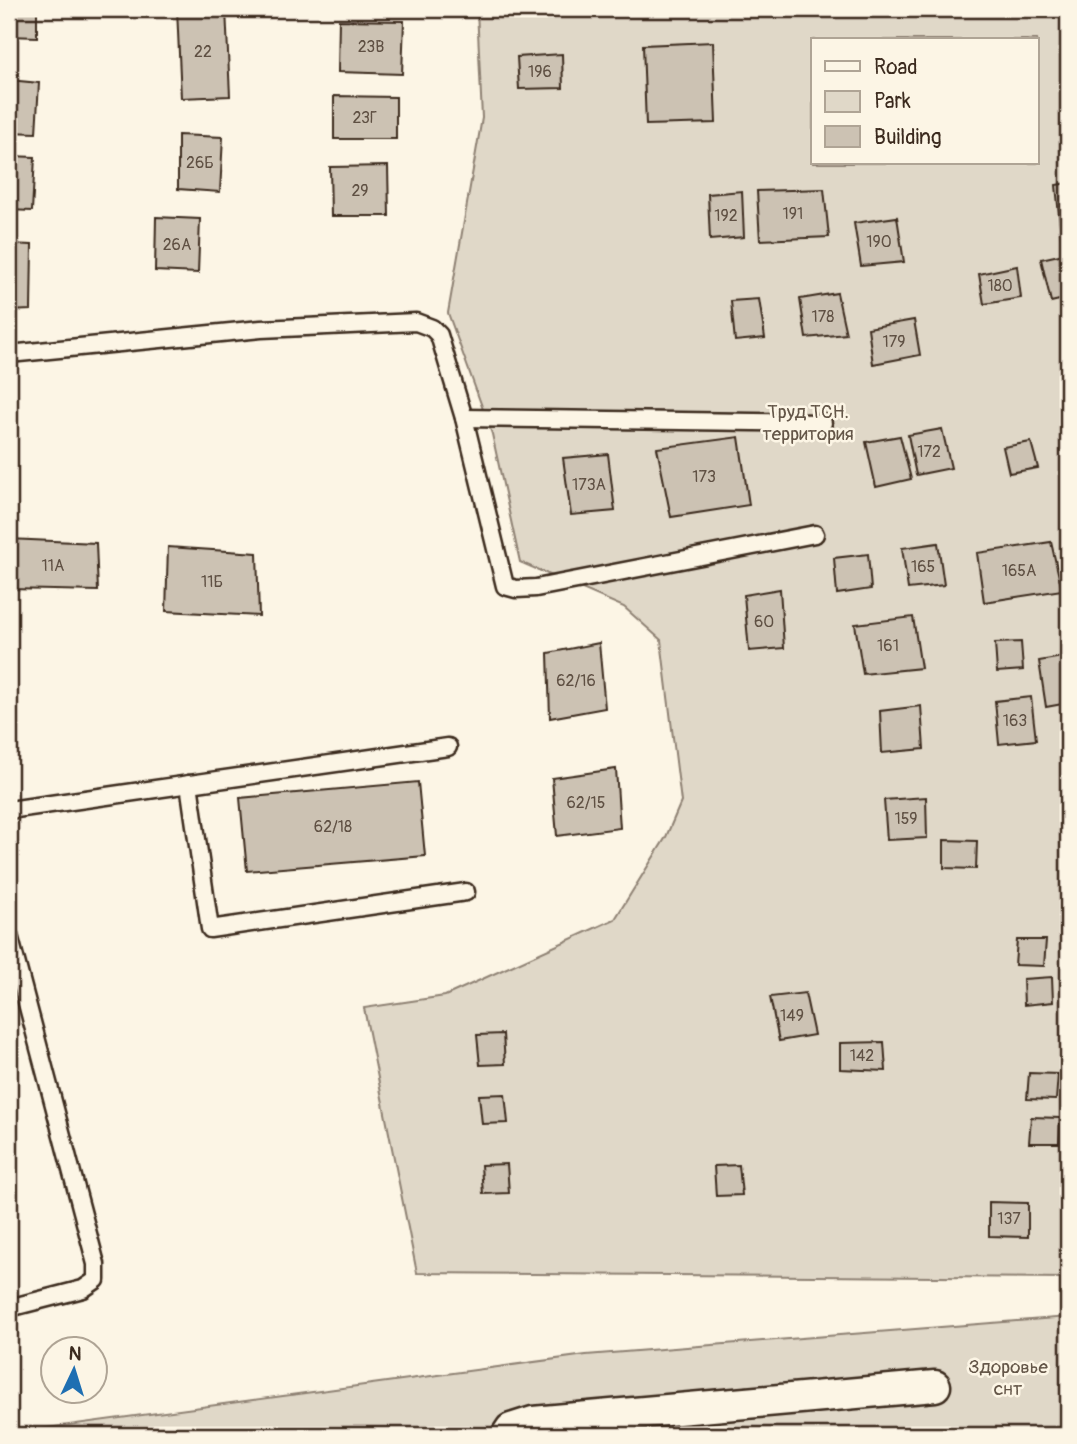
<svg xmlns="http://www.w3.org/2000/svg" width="1077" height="1444" viewBox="0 0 1077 1444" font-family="Pangolin,sans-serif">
<rect width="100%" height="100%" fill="#fcf5e5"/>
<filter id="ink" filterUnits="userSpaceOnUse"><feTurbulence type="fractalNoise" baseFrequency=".0143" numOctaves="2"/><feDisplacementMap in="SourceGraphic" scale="14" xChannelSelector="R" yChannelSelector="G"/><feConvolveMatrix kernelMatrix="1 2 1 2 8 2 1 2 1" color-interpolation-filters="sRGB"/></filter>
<g filter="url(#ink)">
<!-- green -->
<g fill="#e0d8c8" stroke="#8e8173" stroke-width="2" fill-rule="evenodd">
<path d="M477,9H1068V1278L417,1273L364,1008L445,996L615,919L666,837L681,802L661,640L624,607L520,562L492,434L448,313L482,118ZM813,40H1037V163H813Z"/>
<path d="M1068,1317V1435H9V1433L586,1355Z"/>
</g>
<!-- building -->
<g fill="#ccc2b3" stroke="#3b2a1e" stroke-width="2">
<path d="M9,9H37V37L9,36Z"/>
<path d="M177,9H226L230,96L181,98Z"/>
<path d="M339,20L404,21L402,74L338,72Z"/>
<path d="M713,42L716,123L646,125L643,45Z"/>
<path d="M562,54L563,88L519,89L517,57Z"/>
<path d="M9,80L39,83L36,133L9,132Z"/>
<path d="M334,96L396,97V139H334Z"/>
<path d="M178,135L223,137L220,192L178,189Z"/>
<path d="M9,156L35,157L32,211L9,210Z"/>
<path d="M388,166L389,216H331L330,167Z"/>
<path d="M1068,183V235L1061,236L1056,185Z"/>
<path d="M824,189L829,237L760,240L757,191Z"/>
<path d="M742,191L744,237L710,240L708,194Z"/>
<path d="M156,217L200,219L198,273L155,271Z"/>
<path d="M897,217L904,262L861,266L854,223Z"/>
<path d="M9,244L32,245L31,310L9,311Z"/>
<path d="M1068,253V298L1051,302L1041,259Z"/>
<path d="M1017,266L1021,298L984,304L979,274Z"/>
<path d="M837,293L846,334L806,338L800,299Z"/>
<path d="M759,299L765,338L735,341L731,301Z"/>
<path d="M914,320L920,355L873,364L868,328Z"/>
<path d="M942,429L951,468L916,475L908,435Z"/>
<path d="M900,436L911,479L876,487L866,442Z"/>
<path d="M739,437L749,505L671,517L657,448Z"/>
<path d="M1031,442L1038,468L1009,473L1003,447Z"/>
<path d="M608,454L615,511L571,515L563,458Z"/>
<path d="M9,539L96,543L98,591L9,589Z"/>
<path d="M1051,542L1062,590L984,602L977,553Z"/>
<path d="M938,543L944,585L908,589L902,548Z"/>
<path d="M168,547L257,553L259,616L166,611Z"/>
<path d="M868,554L871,589L837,594L834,558Z"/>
<path d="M780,589L784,648L749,651L744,595Z"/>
<path d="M913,617L921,668L863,674L855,624Z"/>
<path d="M1021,642L1023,670L997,672L995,643Z"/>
<path d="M599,643L605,708L550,718L548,653Z"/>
<path d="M1068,656V703L1046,707L1039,661Z"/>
<path d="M1031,697L1036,740L999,744L995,701Z"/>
<path d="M921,706L924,749L882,753L880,711Z"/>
<path d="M616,769L620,828L557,836L552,778Z"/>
<path d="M418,782L425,856L247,871L240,798Z"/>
<path d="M926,797L927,838L887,840L884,800Z"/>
<path d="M944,840L977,841L976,869L944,868Z"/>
<path d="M1065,918H1068V947H1067Z"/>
<path d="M1017,940H1046L1044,966L1015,965Z"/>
<path d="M1052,977L1053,1002L1024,1005L1023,979Z"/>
<path d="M805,993L814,1035L779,1041L770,997Z"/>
<path d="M503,1034L505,1064L480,1065L477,1035Z"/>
<path d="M884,1042L886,1071L840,1069V1043Z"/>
<path d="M1029,1073L1058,1074L1056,1100L1027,1099Z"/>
<path d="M505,1094L508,1123L482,1124L479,1095Z"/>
<path d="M1031,1117L1060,1118L1059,1143H1029Z"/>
<path d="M507,1164L509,1193L483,1194L481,1165Z"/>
<path d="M739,1165L742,1195L716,1196L714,1166Z"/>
<path d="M989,1202L1028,1203V1237L989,1236Z"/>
</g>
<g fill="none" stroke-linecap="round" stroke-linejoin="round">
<!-- lane casing -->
<g stroke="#3b2a1e" stroke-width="21">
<g id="lane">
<path d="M9,354L261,329L416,322L432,328L439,335L464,418L505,586L516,589L536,588L815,534"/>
<path d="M464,418L823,423"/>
<path d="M189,784L210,929L466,892"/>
<path d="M9,810L448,747"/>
<path d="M9,935L96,1264V1280L83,1289L9,1308"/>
</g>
</g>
<!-- street casing -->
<g stroke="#3b2a1e" stroke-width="35">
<path id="street" d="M507,1435L511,1429L533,1422L935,1386"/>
</g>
<!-- lane -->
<use href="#lane" stroke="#fcf5e5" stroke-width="16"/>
<!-- street -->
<use href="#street" stroke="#fcf5e5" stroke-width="30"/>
</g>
</g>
<g text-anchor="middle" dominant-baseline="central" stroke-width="5" stroke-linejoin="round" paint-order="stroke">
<!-- number labels -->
<g font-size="16" fill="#5f5043">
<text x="371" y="47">23В</text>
<text x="203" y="52">22</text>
<text x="540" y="72">196</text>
<text x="365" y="118">23Г</text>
<text x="200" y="163">26Б</text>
<text x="360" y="191">29</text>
<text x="793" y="214">191</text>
<text x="726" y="216">192</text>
<text x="879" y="242">190</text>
<text x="177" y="245">26А</text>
<text x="1000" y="286">180</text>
<text x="823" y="317">178</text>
<text x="894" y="342">179</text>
<text x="929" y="452">172</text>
<text x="704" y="477">173</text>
<text x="589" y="485">173А</text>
<text x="53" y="566">11А</text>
<text x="923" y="567">165</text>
<text x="1019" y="571">165А</text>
<text x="212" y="582">11Б</text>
<text x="764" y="622">60</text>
<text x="888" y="646">161</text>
<text x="576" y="681">62/16</text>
<text x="1015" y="721">163</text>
<text x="586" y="803">62/15</text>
<text x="906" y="819">159</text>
<text x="333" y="827">62/18</text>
<text x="792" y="1016">149</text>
<text x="862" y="1056">142</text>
<text x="1009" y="1219">137</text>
</g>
<!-- park labels -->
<g font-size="19" fill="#645648" stroke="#fcf5e5">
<text x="808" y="412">Труд ТСН.<tspan x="808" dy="22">территория</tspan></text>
<text x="1008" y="1367">Здоровье<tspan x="1008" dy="22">снт</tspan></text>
</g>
</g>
<!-- margin -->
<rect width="1077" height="1444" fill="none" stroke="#fcf5e5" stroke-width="35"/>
<rect x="18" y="18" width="1042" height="1409" fill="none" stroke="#3b2a1e" stroke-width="2.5" filter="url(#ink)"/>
<!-- legend -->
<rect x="811" y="38" width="228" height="126" fill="#fcf5e5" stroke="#afa495" stroke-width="2"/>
<rect x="825" y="61" width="35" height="10" fill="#fcf5e5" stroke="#afa495" stroke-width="2"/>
<text x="874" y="74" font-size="21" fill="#3b2a1e">Road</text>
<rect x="825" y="91" width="35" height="21" fill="#e0d8c8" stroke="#afa495" stroke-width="2"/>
<text x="874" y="108" font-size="21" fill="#3b2a1e">Park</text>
<rect x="825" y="126" width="35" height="21" fill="#ccc2b3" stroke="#afa495" stroke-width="2"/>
<text x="874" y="144" font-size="21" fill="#3b2a1e">Building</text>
<!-- north arrow -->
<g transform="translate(74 1370) rotate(4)"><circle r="33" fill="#fcf5e5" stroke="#afa495" stroke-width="2"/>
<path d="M0-5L12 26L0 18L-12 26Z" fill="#1f6fb2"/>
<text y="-10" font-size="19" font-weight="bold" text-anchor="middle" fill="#3b2a1e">N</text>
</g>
</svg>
